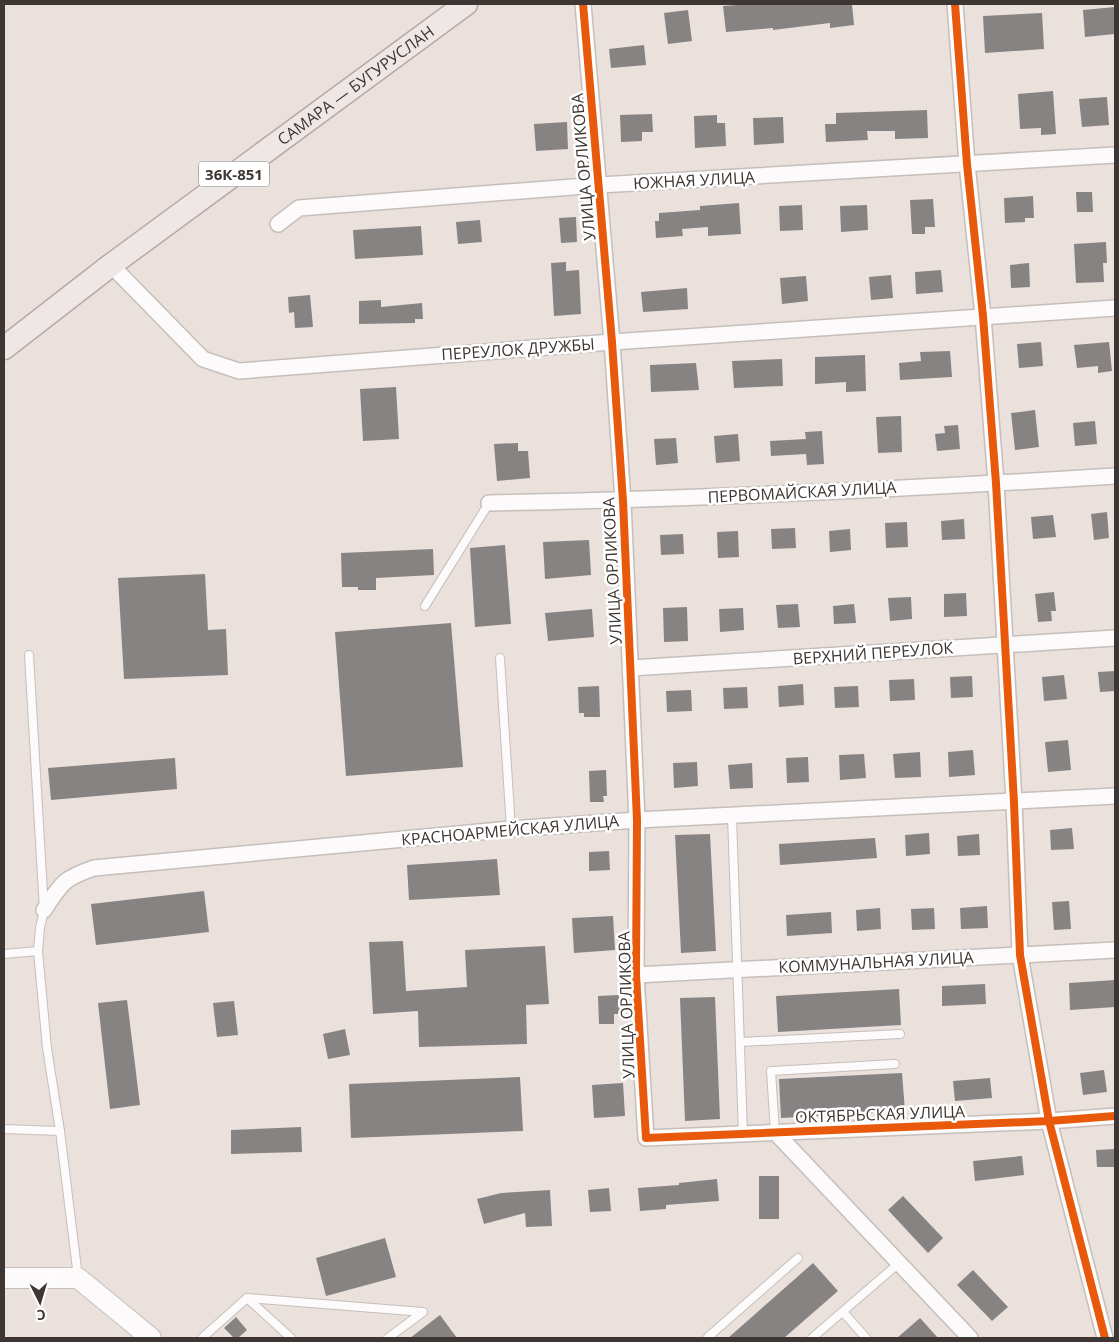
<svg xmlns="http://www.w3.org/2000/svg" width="1119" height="1342" viewBox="0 0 1119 1342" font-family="'Open Sans',sans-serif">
<rect width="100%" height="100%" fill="#ebe1dc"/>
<!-- building -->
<g fill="#888383">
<path d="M751,4H852L854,25L830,28V23L773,30V28L726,32L723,6Z"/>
<path d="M1115,7V34L1085,37L1083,10Z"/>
<path d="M688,10L692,41L668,44L664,13Z"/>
<path d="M1042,13L1044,49L985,53L983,16Z"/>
<path d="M644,45L646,65L611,68L609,49Z"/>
<path d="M1053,91L1056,134L1041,135V128L1020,129L1018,94Z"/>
<path d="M1107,97L1109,125L1082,127L1079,99Z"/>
<path d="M927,110L928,138L895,139V131H867L868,140L826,142L825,124H836V113Z"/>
<path d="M652,114L653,132H642V141L621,142L620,115Z"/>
<path d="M717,115V123H725L726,146L695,148L694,116Z"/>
<path d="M783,117L784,143L754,145L753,118Z"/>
<path d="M567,122L568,149L536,151L534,124Z"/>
<path d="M1076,192H1092L1093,212H1077Z"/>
<path d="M1033,196L1034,218H1025V222L1005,223L1004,198Z"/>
<path d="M933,199L935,227H925V234H912L910,200Z"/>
<path d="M739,203L741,234L708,236V227L682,229L683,236L656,238L655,221H659V213L700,210V206Z"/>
<path d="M802,205L803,230L780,231L779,206Z"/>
<path d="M867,205L868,230L841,232L840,206Z"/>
<path d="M576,217L577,242L561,243L559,218Z"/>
<path d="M480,220L482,242L458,244L456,222Z"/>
<path d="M421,226L423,255L355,259L353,230Z"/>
<path d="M1106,242L1107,263H1103L1104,282L1076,283L1074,244Z"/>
<path d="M566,262V271L579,270L581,314L554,316L551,263Z"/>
<path d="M1029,263L1030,287L1011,288L1010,265Z"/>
<path d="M941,270L943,292L916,294L915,272Z"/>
<path d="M891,275L893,298L871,300L869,277Z"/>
<path d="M806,276L808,301L782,304L780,278Z"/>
<path d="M687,288L688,309L643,312L641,292Z"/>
<path d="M310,295L313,327L295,328L294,312L289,313L288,297Z"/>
<path d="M381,300V307L422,303L423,319H415V323L359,324V301Z"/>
<path d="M1041,342L1043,366L1019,368L1017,344Z"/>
<path d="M1109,342L1112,371L1098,373V366L1077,368L1074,345Z"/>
<path d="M950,351L952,377L900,380L899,363L921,361L920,352Z"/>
<path d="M865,355L866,391L846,392V382L815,384V357Z"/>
<path d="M782,359L783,386L734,388L732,361Z"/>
<path d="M696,363L699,390L651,392L650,365Z"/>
<path d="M396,387L399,439L363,441L360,389Z"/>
<path d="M1035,410L1039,447L1015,450L1011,413Z"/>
<path d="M901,416L902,452L878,453L876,417Z"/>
<path d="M1095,421L1097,444L1075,446L1073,423Z"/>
<path d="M958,425L960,449L937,451L935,434L945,433L944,426Z"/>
<path d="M822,431L824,464L807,465L806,454L771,456L770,441L806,439L805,432Z"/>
<path d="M738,434L740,461L716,463L714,436Z"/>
<path d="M676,438L678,463L656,465L654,439Z"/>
<path d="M518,443V451H528L530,478L497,481L494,444Z"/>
<path d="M1107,512L1109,538L1094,540L1091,514Z"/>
<path d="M1053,515L1056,537L1033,539L1031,517Z"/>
<path d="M964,519L965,539L942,540L941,521Z"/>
<path d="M907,522L908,547L886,548L885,523Z"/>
<path d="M795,528L796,548L772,549L771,529Z"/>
<path d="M850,529L851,550L830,552L829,531Z"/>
<path d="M738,531L739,557L718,558L717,532Z"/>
<path d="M683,534L684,554L661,555L660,535Z"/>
<path d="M589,540L591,575L545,579L543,542Z"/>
<path d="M505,545L511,624L475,627L470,548Z"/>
<path d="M433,549L434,575L376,578V590H358V587H342L341,553Z"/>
<path d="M205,574L208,630L226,629L228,675L124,679L118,578Z"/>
<path d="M1054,592L1056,611H1051L1052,621L1038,622L1035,594Z"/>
<path d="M966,593L967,616L944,617V594Z"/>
<path d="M911,597L912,619L890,621L888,598Z"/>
<path d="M798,604L800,627L778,628L776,605Z"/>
<path d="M854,604L856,623L834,624L833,606Z"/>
<path d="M687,607L688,641L664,642L663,608Z"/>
<path d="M743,608L744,630L720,632L719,609Z"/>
<path d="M592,609L594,637L548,641L545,613Z"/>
<path d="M451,623L463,767L346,776L335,632Z"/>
<path d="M1115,671V691L1100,692L1098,672Z"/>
<path d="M1064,675L1067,699L1044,701L1042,677Z"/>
<path d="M972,676L973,697L951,698L950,677Z"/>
<path d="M914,679L915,700L890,701L889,680Z"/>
<path d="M803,684L804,705L779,707L778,686Z"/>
<path d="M599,686L600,717H584V713H579L578,687Z"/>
<path d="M858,686L859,707L835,708L834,687Z"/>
<path d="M747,687L748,708L724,709L723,688Z"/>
<path d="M691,690L692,711L667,712L666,691Z"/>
<path d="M1068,740L1071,770L1048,772L1045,742Z"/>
<path d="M973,750L975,775L949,777L948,752Z"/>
<path d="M920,752L921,777L895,778L893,754Z"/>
<path d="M864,754L866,778L840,780L839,755Z"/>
<path d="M808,757L809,782L787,783L786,758Z"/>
<path d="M175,758L177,789L51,800L48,768Z"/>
<path d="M697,762L698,786L674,788L673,763Z"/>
<path d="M752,763L753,788L730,789L728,765Z"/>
<path d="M606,770L607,796H603L604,802H590L589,771Z"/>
<path d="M1072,828L1074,849L1051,850L1050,830Z"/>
<path d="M929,833L930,854L906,856L905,835Z"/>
<path d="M710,834L716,951L681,953L675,835Z"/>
<path d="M979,834L980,855L958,856L957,836Z"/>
<path d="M875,838L877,858L780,865L779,844Z"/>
<path d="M609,851L610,870L589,871V852Z"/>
<path d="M497,859L500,895L409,900L407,865Z"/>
<path d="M204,891L209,932L96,945L91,904Z"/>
<path d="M1069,901L1071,929L1054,930L1052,902Z"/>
<path d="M987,906L988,928L961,929L960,908Z"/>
<path d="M880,908L881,929L857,931L856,910Z"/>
<path d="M934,908L935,929L912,930L911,909Z"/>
<path d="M831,912L832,933L787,936L786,915Z"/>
<path d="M613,916L615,950L574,953L572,918Z"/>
<path d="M403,941L406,991L467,987L465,950L545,946L549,1004L526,1005L527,1044L419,1047L418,1011L373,1014L369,942Z"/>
<path d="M1115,980V1007L1070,1010L1069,983Z"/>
<path d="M985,984L986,1004L942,1006V986Z"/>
<path d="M899,989L901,1025L778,1032L776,996Z"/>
<path d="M619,995L620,1014H614V1024H599L598,996Z"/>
<path d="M715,997L720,1119L685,1121L680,998Z"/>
<path d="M127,1000L140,1105L110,1109L98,1003Z"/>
<path d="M234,1001L238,1035L217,1037L213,1003Z"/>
<path d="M345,1029L350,1055L328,1059L323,1034Z"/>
<path d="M1104,1070L1107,1092L1083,1095L1080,1073Z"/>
<path d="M902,1073L905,1111L781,1118L779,1079Z"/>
<path d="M520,1077L523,1131L351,1138L349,1084Z"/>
<path d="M990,1078L992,1098L955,1101L953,1081Z"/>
<path d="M623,1083L625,1116L594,1118L592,1085Z"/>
<path d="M301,1127L302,1152L231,1154V1130Z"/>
<path d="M1115,1149V1167H1097L1096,1150Z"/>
<path d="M1022,1156L1024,1175L975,1181L973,1161Z"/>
<rect x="759" y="1176" width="20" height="43"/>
<path d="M717,1179L719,1201L666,1205V1209L640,1211L638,1188L679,1185V1183Z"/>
<path d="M609,1188L611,1211L590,1212L588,1190Z"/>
<path d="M550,1190L552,1226L526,1227L525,1213L484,1224L477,1199L501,1193Z"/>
<path d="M903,1196L943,1238L928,1253L888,1210Z"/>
<path d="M385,1238L396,1277L326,1296L316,1258Z"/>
<path d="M813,1263L838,1291L784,1338H728Z"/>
<path d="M973,1270L1008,1307L992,1321L957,1285Z"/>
<path d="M440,1315L457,1338H410Z"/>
<path d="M236,1317L247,1330L238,1338H234L224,1328Z"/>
<path d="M920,1318L938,1338H897Z"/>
</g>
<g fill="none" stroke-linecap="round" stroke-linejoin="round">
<!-- lane casing -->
<g stroke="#c6beba" stroke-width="10">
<g id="lane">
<path d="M425,606L489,503"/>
<path d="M29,655L44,910L40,928L38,951L47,1048L60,1131L78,1277"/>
<path d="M500,658L511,829"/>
<path d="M732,816L743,1134"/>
<path d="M4,954L38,951"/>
<path d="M740,1042L900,1034"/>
<path d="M4,1129L60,1131"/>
<path d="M775,1132L771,1071L895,1064"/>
<path d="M247,1298L423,1312L388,1338"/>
<path d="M843,1312L866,1338"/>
<path d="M202,1338L247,1298L291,1338"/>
<path d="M709,1338L708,1337L798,1258"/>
<path d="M812,1338L899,1263"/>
</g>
</g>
<!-- street casing -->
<g stroke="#c6beba" stroke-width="18">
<g id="street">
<path d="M583,4L612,342L623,501L637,820L636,975L646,1138L1049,1121L1115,1116"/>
<path d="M955,4L967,164L983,316L996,483L1014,802L1020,955L1049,1121L1105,1338"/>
<path d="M278,224L299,208L599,185L1115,155"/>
<path d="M111,265L203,359L239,371L612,342L1115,308"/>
<path d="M489,503C698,499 907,489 1115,476"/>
<path d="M631,668L1115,638"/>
<path d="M44,910C62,883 62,879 94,868L511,829L637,820L1115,796"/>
<path d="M636,975L1115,950"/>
<path d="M775,1132L970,1338"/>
</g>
</g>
<!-- secondary casing -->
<g stroke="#c6beba" stroke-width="22">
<path id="secondary" d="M4,1278H78L151,1338"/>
</g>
<!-- primary casing -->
<g stroke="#b7a9a6" stroke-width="25">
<g id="primary">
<path id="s1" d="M4,348L111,265L466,4"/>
</g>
</g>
<!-- lane -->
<use href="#lane" stroke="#fcfafa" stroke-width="8"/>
<!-- street -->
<use href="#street" stroke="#fcfafa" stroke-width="15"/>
<!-- secondary -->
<use href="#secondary" stroke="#fcfafa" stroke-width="20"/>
<!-- primary -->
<use href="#primary" stroke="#eee7e6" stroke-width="22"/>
<!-- cycleway casing -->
<g stroke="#fff" stroke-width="11">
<g id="cycleway">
<path d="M583,4L612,342L623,501L637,820L636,975L646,1138L1049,1121L1115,1116"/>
<path d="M955,4L967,164L983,316L996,483L1014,802L1020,955L1049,1121L1105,1338"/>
</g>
</g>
<!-- cycleway -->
<use href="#cycleway" stroke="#e8590c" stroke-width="8"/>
</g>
<g text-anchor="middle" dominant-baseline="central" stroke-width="5" stroke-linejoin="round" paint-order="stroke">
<!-- shield labels -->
<rect fill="#fff" stroke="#777270" stroke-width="1" x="199" y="161.5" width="70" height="25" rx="4"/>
<g font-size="15" font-weight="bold" fill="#3d3632">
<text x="234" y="174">36К-851</text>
</g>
<!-- street labels -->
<g font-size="16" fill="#3d3632" stroke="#fff">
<text stroke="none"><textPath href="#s1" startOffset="439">САМАРА — БУГУРУСЛАН</textPath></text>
<text transform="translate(583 167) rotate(-95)">УЛИЦА ОРЛИКОВА</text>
<text transform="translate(694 180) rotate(-3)">ЮЖНАЯ УЛИЦА</text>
<text transform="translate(518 349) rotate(-4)">ПЕРЕУЛОК ДРУЖБЫ</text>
<text transform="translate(802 492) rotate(-3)">ПЕРВОМАЙСКАЯ УЛИЦА</text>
<text transform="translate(612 571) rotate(-93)">УЛИЦА ОРЛИКОВА</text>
<text transform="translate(873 653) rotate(-4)">ВЕРХНИЙ ПЕРЕУЛОК</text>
<text transform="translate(510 830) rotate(-5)">КРАСНОАРМЕЙСКАЯ УЛИЦА</text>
<text transform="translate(876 962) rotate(-3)">КОММУНАЛЬНАЯ УЛИЦА</text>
<text transform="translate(626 1005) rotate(-92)">УЛИЦА ОРЛИКОВА</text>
<text transform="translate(880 1114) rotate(-2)">ОКТЯБРЬСКАЯ УЛИЦА</text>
</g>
</g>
<!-- border -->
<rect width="1119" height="1342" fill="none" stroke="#3d3632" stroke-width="10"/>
<!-- north arrow -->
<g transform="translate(40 1302) rotate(175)" stroke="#ffffff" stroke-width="4" paint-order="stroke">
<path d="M0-4L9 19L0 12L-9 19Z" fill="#3d3632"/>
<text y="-8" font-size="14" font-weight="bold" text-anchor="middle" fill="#3d3632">С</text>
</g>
</svg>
